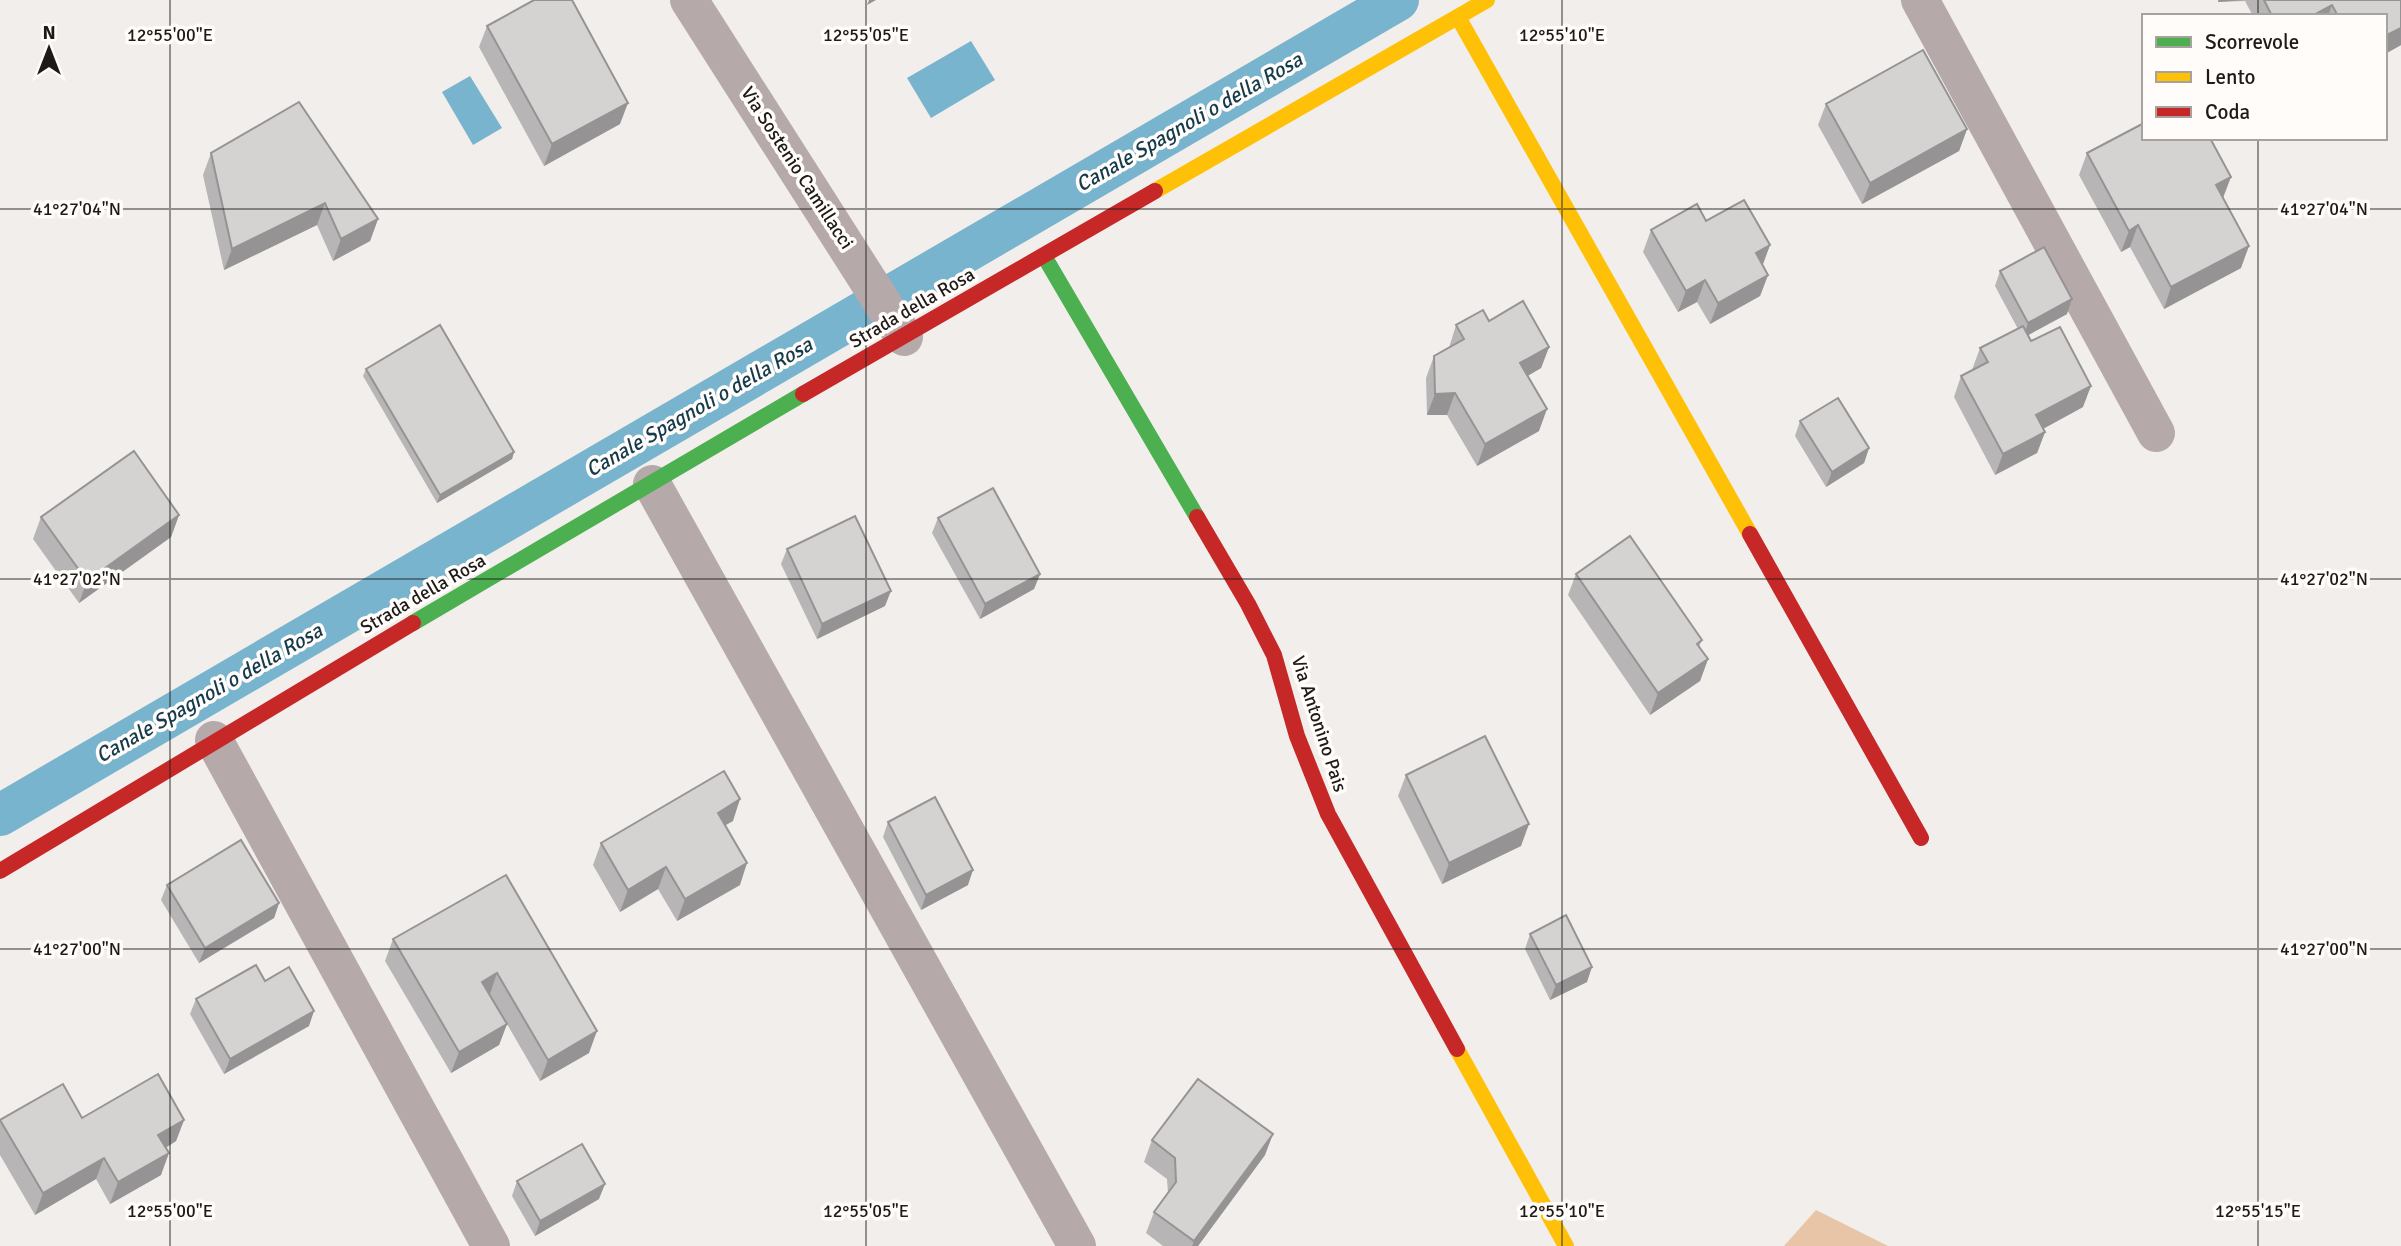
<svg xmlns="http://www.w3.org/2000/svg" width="2401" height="1246" viewBox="0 0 2401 1246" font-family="Signika,sans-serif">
<rect width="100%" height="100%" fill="#f2eeeb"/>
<!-- forest -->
<path fill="#e8c5a6" d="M1816,1210L1888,1246H1784Z"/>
<!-- water -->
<g fill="#78b4ce">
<path d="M971,41L995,80L931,118L907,78Z"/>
<path d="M470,76L502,128L473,145L442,92Z"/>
</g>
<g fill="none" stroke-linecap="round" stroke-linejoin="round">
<!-- canal -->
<path stroke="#78b4ce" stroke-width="42" d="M0,815L1398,0"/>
<!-- street -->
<g stroke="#b6a9aa" stroke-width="38">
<path d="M689,0L904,337"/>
<path d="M1920,0L2156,433"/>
<path d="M652,484L1077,1246"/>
<path d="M214,740L491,1246"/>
</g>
<!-- fast -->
<g stroke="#4caf50" stroke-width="16">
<path d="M1044,256L1197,517"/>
<path d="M413,623L803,394"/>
</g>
<!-- slow -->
<g stroke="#ffc107" stroke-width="16">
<path d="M1458,17L1750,534"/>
<path d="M1155,191L1487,0"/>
<path d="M1457,1049L1566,1246"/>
</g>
<!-- jam -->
<g stroke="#c62828" stroke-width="16">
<path d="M803,394L1155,191"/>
<path d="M1197,517L1248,604L1274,655L1297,736L1328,814L1457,1049"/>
<path d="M1750,534L1921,838"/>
<path d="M0,871L413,623"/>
</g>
</g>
<!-- wall -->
<g fill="#b7b5b5">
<path d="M2218,0H2401V45L2385,54V16H2253L2245,1L2218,2Z"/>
<path d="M487,26L620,124L544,166L479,47Z"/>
<path d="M1826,104L1967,129L1959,151L1862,204L1818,125Z"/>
<path d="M211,153L378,219L370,241L333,261L317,225L224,270L203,175Z"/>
<path d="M2087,153L2223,198L2241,268L2164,309L2130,247L2121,252L2079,175Z"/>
<path d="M1706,221L1770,245L1762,265L1768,275L1760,296L1710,324L1697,302L1678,312L1643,252L1651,230Z"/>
<path d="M2000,271L2067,314L2028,335L2031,341L2083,407L2043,429L2045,432L2037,453L1995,475L1954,397L1961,376L1972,370L1980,348L2018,329L1995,286Z"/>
<path d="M1489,321L1549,347L1541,368L1527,376L1539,431L1477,466L1447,415H1427L1426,378L1434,356L1449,348L1456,325Z"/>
<path d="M366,369L514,452L512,459L437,503L363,376Z"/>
<path d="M1800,421L1869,448L1864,463L1826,487L1795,436Z"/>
<path d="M179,515L171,537L79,603L33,539L41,517Z"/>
<path d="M938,518L1040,574L1034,589L980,619L932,533Z"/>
<path d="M787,549L885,606L817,639L781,564Z"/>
<path d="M1576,574L1702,640L1699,647L1708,659L1700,681L1650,715L1568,595Z"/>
<path d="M1406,775L1521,846L1442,884L1398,796Z"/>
<path d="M733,821L725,825L740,885L677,921L658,889L620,912L593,865L601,843Z"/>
<path d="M888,822L968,885L921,910L883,837Z"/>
<path d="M506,875L589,1053L540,1081L507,1024L499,1045L451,1073L385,961L393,939Z"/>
<path d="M167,885L279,903L274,918L199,963L161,900Z"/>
<path d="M1530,934L1587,982L1550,1000L1525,949Z"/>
<path d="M265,981L309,1026L224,1074L190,1014L196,999Z"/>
<path d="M82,1118L184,1120L176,1141L166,1148L161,1175L110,1204L96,1179L35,1215L0,1155V1120Z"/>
<path d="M1152,1140L1265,1155L1198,1246H1163L1146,1233L1154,1212L1168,1193L1167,1179L1144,1162Z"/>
<path d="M517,1181L599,1199L535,1236L512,1196Z"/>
</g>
<!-- shaded-wall -->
<g fill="#959393">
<path d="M869,0H876L867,5Z"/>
<path d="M2219,0H2245L2218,2Z"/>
<path d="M2332,5L2328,16H2312Z"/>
<path d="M2401,28V45L2385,54V41L2387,35Z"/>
<path d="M628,103L620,124L544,166L552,144Z"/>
<path d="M1967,129L1959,151L1862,204L1870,183Z"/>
<path d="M2231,177L2223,198L2216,185Z"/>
<path d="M325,203L317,225L224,270L232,249Z"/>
<path d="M378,219L370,241L333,261L341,239Z"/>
<path d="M2138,225L2130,247L2121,252L2129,231Z"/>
<path d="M1770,245L1762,267L1756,253Z"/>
<path d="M2249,246L2241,268L2164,309L2171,287Z"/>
<path d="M1768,275L1760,296L1710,324L1718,303Z"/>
<path d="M1705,280L1697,302L1678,312L1686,291Z"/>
<path d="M2072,299L2067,314L2023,338L2028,323Z"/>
<path d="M1549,347L1541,368L1512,385L1520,363Z"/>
<path d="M2091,386L2083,407L2028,437L2036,415Z"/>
<path d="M1455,393L1447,415H1427L1435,394Z"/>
<path d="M1547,409L1539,431L1477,466L1485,444Z"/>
<path d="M2045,432L2037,453L1995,475L2003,454Z"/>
<path d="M1869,448L1864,463L1826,487L1832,472Z"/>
<path d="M514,452L512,459L437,503L440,495Z"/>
<path d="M179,515L171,537L79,603L87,581Z"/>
<path d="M1040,574L1034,589L980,619L985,604Z"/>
<path d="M891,591L885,606L817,639L822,624Z"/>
<path d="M1708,659L1700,681L1650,715L1658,693Z"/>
<path d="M740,799L733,821L710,834L718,813Z"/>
<path d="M1529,824L1521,846L1442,884L1449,863Z"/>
<path d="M747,863L740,885L677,921L685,899Z"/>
<path d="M666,867L658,889L620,912L628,890Z"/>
<path d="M973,870L968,885L921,910L926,895Z"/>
<path d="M279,903L274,918L199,963L205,948Z"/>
<path d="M1592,967L1587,982L1550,1000L1556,985Z"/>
<path d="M497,973L490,994L482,982Z"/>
<path d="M314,1011L309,1026L224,1074L230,1059Z"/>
<path d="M507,1024L499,1045L451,1073L459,1052Z"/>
<path d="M597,1031L589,1053L540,1081L548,1060Z"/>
<path d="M184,1120L176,1141L150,1157L158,1135Z"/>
<path d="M1273,1134L1265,1155L1198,1246H1192L1194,1241Z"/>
<path d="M169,1153L161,1175L110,1204L118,1182Z"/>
<path d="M104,1158L96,1179L35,1215L43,1193Z"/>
<path d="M605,1184L599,1199L535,1236L540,1221Z"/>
</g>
<!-- building -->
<g fill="#d5d2d2" stroke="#959393" stroke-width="2">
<path d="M534,0H572L628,103L552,144L487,26Z"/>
<path d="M2264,0H2401V28L2387,35L2385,31V16H2338L2332,5L2312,16H2272Z"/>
<path d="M1923,50L1967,129L1870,183L1826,104Z"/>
<path d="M299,102L378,219L341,239L325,203L232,249L211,153Z"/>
<path d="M2144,123V138H2210L2231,177L2216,185L2249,246L2171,287L2138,225L2129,231L2087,153Z"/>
<path d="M1744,200L1770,245L1756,253L1768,275L1718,303L1705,280L1686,291L1651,230L1697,204L1706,221Z"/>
<path d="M2044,247L2072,299L2028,323L2000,271Z"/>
<path d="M1523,301L1549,347L1520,363L1547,409L1485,444L1455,393L1435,394L1434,356L1464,339L1456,325L1483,310L1489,321Z"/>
<path d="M440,325L514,452L440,495L366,369Z"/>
<path d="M2023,326L2031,341L2060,327L2091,386L2036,415L2045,432L2003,454L1961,376L1988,362L1980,348Z"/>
<path d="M1838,398L1869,448L1832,472L1800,421Z"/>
<path d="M134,451L179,515L87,581L41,517Z"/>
<path d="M993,488L1040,574L985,604L938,518Z"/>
<path d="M855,516L891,591L822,624L787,549Z"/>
<path d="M1630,536L1702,640L1697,644L1708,659L1658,693L1576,574Z"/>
<path d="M1485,736L1529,824L1449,863L1406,775Z"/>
<path d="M724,771L740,799L718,813L747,863L685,899L666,867L628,890L601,843Z"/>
<path d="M935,797L973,870L926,895L888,822Z"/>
<path d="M241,840L279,903L205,948L167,885Z"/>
<path d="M506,875L597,1031L548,1060L497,973L482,982L507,1024L459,1052L393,939Z"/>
<path d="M1566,915L1592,967L1556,985L1530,934Z"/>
<path d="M256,965L265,981L289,967L314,1011L230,1059L196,999Z"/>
<path d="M158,1074L184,1120L158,1135L169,1153L118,1182L104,1158L43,1193L0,1120L63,1084L82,1118Z"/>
<path d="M1198,1079L1273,1134L1194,1241L1154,1212L1176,1182L1175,1158L1152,1140Z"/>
<path d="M582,1144L605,1184L540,1221L517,1181Z"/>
</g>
<!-- ticks -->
<path fill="none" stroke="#1d1b19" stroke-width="2" stroke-opacity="0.45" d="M170,0V1246M866,0V1246M1562,0V1246M2258,0V16M2258,138V1246M0,209H2401M0,579H2401M0,949H2401"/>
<g text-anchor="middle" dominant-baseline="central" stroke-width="7" stroke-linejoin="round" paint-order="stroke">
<!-- street labels -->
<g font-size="19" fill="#1d1b19" stroke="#fffcfa">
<text transform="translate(797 168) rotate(57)">Via Sostenio Camillacci</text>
<text transform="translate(912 308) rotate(-30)">Strada della Rosa</text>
<text transform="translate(423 594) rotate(-30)">Strada della Rosa</text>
<text transform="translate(1319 724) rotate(72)">Via Antonino Pais</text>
</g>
<!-- water labels -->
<g font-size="21" font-style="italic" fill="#143b4c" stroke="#fffcfa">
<text transform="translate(1189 122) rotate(-30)">Canale Spagnoli o della Rosa</text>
<text transform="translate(699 407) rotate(-30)">Canale Spagnoli o della Rosa</text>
<text transform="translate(209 693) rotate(-30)">Canale Spagnoli o della Rosa</text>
</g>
</g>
<g font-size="18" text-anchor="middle" fill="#1d1b19" stroke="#fffcfa" stroke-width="7" stroke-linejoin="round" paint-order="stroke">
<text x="170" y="41">12°55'00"E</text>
<text x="866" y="41">12°55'05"E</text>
<text x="1562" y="41">12°55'10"E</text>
<text x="77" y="215">41°27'04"N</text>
<text x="2324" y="215">41°27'04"N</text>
<text x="77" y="585">41°27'02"N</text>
<text x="2324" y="585">41°27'02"N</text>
<text x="77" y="955">41°27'00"N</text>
<text x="2324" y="955">41°27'00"N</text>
<text x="170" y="1217">12°55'00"E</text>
<text x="866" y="1217">12°55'05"E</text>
<text x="1562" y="1217">12°55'10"E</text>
<text x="2258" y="1217">12°55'15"E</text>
</g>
<!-- legend -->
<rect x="2142" y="14" width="245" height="126" fill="#fffcfa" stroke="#a5a2a0" stroke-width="2"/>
<rect x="2156" y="37" width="35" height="10" fill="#4caf50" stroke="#a5a2a0" stroke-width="2"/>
<text x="2205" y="49" font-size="21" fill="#1d1b19">Scorrevole</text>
<rect x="2156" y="72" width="35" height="10" fill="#ffc107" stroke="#a5a2a0" stroke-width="2"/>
<text x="2205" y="84" font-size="21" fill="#1d1b19">Lento</text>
<rect x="2156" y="107" width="35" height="10" fill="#c62828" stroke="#a5a2a0" stroke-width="2"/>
<text x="2205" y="119" font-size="21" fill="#1d1b19">Coda</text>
<!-- north arrow -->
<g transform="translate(49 49)" stroke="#fffcfa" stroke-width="5" paint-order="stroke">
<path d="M0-5L12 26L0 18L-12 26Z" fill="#1d1b19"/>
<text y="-10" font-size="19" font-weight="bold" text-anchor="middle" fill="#1d1b19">N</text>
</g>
</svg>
